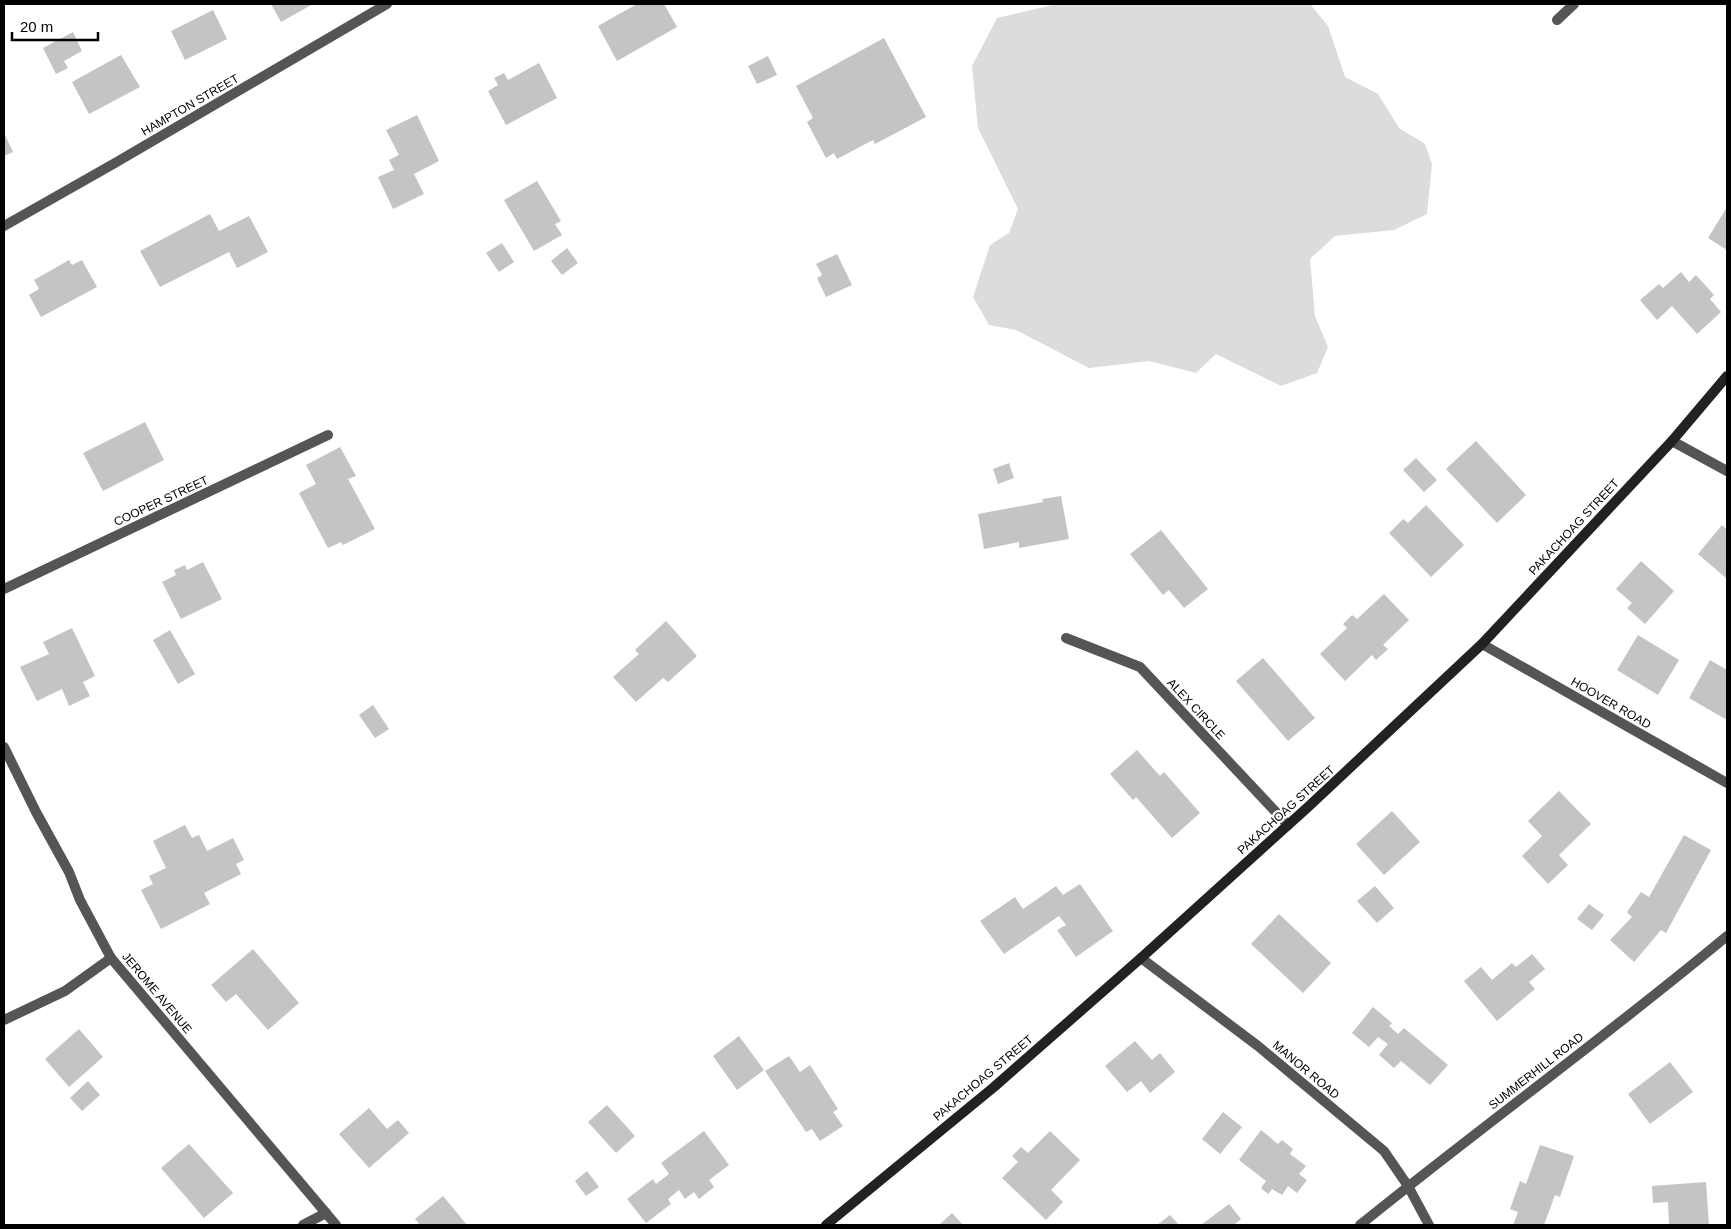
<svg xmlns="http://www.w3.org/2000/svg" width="1731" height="1229" viewBox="0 0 1731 1229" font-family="Arial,sans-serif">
<rect width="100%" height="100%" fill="#fff"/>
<!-- green -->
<path fill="#dcdcdc" d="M1057,4H1310L1328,26L1345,77L1378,94L1399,128L1425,144L1432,164L1427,214L1394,230L1335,236L1310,259L1315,316L1328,347L1317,373L1281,386L1216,354L1196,373L1149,361L1089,368L1016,330L989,325L973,297L990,245L1009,233L1018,209L978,128L972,66L997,18Z"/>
<!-- building -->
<g fill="#c4c4c4">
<path d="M271,4H313L281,22Z"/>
<path d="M637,4H664L677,27L617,61L598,26Z"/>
<path d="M213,10L227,39L185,60L171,31Z"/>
<path d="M73,32L82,51L64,61L68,68L56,74L43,48Z"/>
<path d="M884,38L926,117L875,144L873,140L837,159L834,153L826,158L807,122L813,118L796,86Z"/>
<path d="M121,55L140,87L89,114L72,82Z"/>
<path d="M768,56L777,75L757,84L748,66Z"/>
<path d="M539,63L557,98L506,125L488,91L498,85L494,78L504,73L508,80Z"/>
<path d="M417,115L439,161L414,174L424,194L393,209L378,177L394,170L389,160L399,155L386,130Z"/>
<path d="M4,133L13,152L4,156Z"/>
<path d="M537,181L561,221L555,224L562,235L534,251L504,200Z"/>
<path d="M1727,207V250L1708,238Z"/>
<path d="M210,214L219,231L249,216L268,252L237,268L229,252L160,287L140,251Z"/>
<path d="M502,243L514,262L499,272L486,253Z"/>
<path d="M567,248L578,263L562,275L551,261Z"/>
<path d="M837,254L852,285L826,297L817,278L822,275L816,264Z"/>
<path d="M69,260L72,265L82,260L97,287L41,317L29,295L39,289L34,280Z"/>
<path d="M1681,272L1689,282L1696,275L1714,295L1710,299L1721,312L1697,334L1672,306L1657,320L1640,300L1659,284L1663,288Z"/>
<path d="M145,422L164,460L103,491L83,453Z"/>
<path d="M1476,441L1526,495L1497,523L1446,469Z"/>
<path d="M340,447L356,476L348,479L375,529L343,545L341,542L328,548L299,493L316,484L306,465Z"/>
<path d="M1416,458L1437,480L1424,492L1403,470Z"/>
<path d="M1009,463L1014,478L998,484L993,469Z"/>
<path d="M1061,496L1069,539L1019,548V542L984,549L978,514L1043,502L1042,499Z"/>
<path d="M1426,505L1464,545L1431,577L1389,533L1403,519L1408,523Z"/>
<path d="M1722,525L1727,530V579L1698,554Z"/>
<path d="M1161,530L1208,589L1184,608L1169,590L1163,595L1130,554Z"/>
<path d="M1641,561L1674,591L1645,624L1627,608L1632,603L1616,589Z"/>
<path d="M203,562L222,599L181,619L162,582L176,575L174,570L185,565L187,570Z"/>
<path d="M1384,594L1409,620L1383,645L1388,649L1376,660L1372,655L1345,681L1320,654L1347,628L1343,624L1352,615L1357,619Z"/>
<path d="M666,621L697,656L668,682L663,678L636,702L613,677L639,654L635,650Z"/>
<path d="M72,628L95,676L83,682L90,696L69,706L62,689L37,701L20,667L49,654L43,642Z"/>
<path d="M170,630L195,674L178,684L153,640Z"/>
<path d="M1638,635L1679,660L1658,695L1617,670Z"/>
<path d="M1263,658L1315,718L1288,741L1236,681Z"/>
<path d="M1710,660L1727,670V720L1689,698Z"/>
<path d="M373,705L389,729L375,738L359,715Z"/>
<path d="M1137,750L1160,776L1164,772L1200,813L1172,838L1136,797L1133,800L1110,774Z"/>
<path d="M1559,791L1591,824L1559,855L1568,865L1548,884L1522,856L1542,836L1528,821Z"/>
<path d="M1392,811L1420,842L1384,875L1356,844Z"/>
<path d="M185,825L192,838L199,835L207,851L233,838L244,860L236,864L241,874L204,893L210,904L161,929L141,890L153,884L149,876L166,868L153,841Z"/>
<path d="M1684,835L1711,850L1666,933L1661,930L1634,962L1610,940L1632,917L1627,912L1641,892L1649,897Z"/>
<path d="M1080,884L1113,931L1076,957L1057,930L1066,925L1059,916L1004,954L980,921L1015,897L1023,909L1056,886L1063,895Z"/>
<path d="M1375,886L1394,908L1377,923L1357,901Z"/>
<path d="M1589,904L1604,915L1592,930L1577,919Z"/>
<path d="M1279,914L1331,963L1303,993L1251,944Z"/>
<path d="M253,949L299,1003L268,1030L236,994L226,1002L211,985Z"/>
<path d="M1532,954L1545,969L1529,982L1535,989L1497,1021L1464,981L1481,967L1492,980L1512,963L1516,967Z"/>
<path d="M1373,1007L1392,1023L1389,1026L1398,1034L1404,1028L1448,1065L1430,1085L1401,1061L1394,1068L1379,1055L1388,1044L1378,1037L1369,1047L1352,1033Z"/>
<path d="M79,1029L103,1057L69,1087L45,1059Z"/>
<path d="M739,1036L764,1070L737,1090L713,1056Z"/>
<path d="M1135,1041L1152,1060L1160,1053L1175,1072L1150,1093L1141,1081L1127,1092L1105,1066Z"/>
<path d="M789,1056L800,1072L810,1065L838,1109L833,1112L843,1126L820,1141L812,1129L806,1132L765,1071Z"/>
<path d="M1670,1062L1693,1092L1650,1124L1628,1094Z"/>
<path d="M88,1081L100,1095L82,1111L70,1098Z"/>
<path d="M607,1105L635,1136L616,1153L588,1122Z"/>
<path d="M369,1108L387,1129L398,1120L409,1133L369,1168L339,1134Z"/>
<path d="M1223,1112L1242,1127L1220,1154L1202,1139Z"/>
<path d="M1261,1130L1278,1144L1282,1140L1293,1149L1290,1154L1306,1166L1299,1174L1307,1180L1297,1193L1288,1186L1282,1195L1272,1189L1268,1194L1261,1188L1266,1181L1239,1160Z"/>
<path d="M704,1131L729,1165L709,1180L714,1187L699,1199L694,1192L685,1199L679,1190L668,1199L671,1204L646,1223L627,1199L653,1179L656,1184L669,1174L661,1163Z"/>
<path d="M1050,1131L1080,1160L1051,1190L1063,1202L1046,1220L1002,1178L1018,1162L1012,1156L1021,1147L1028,1153Z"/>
<path d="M189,1144L233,1193L204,1218L161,1168Z"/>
<path d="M1540,1145L1574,1156L1560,1197L1555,1195L1544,1225H1513L1518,1212L1510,1209L1520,1181L1526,1184Z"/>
<path d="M587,1171L599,1187L586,1196L575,1181Z"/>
<path d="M1706,1182L1709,1225H1669L1668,1202L1653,1203L1652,1186Z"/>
<path d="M443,1196L467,1225H420L415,1219Z"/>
<path d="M1229,1204L1241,1219L1235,1224L1237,1225H1201Z"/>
<path d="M952,1213L963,1225H939Z"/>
<path d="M1170,1215L1179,1225H1157Z"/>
</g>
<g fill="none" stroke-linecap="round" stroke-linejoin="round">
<!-- street -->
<g stroke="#555" stroke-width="10">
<path d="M1557,20L1574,4"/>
<path d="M4,226L115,163L387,4"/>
<path d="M1672,441L1727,471"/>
<path d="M4,589L328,435"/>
<path d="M1066,638L1140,667L1288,825"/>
<path d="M1482,644L1727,783"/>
<path d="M4,747L36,812L69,872L80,900L111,958L336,1225"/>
<path d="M1141,958L1258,1046L1384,1151L1408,1186L1429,1225"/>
<path d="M4,1020L65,991L111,958"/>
<path d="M303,1225L326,1213"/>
<path d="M1360,1225C1481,1127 1607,1036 1727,936"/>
</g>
<!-- secondary -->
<path stroke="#222" stroke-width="10" d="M826,1225L994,1087L1141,958L1308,807L1482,644L1672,441L1727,376"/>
</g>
<g text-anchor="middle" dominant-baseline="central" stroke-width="4.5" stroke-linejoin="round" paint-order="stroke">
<!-- street labels -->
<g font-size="12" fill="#000" stroke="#fff">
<text transform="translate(190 105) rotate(-30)">HAMPTON STREET</text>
<text transform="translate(161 501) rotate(-25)">COOPER STREET</text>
<text transform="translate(1574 527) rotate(-47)">PAKACHOAG STREET</text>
<text transform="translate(1611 703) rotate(30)">HOOVER ROAD</text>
<text transform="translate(1196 709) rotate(47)">ALEX CIRCLE</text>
<text transform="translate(1286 810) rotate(-42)">PAKACHOAG STREET</text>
<text transform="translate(157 993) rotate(50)">JEROME AVENUE</text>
<text transform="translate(1306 1070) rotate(40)">MANOR ROAD</text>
<text transform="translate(1536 1071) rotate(-38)">SUMMERHILL ROAD</text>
<text transform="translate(983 1078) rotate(-40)">PAKACHOAG STREET</text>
</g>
</g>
<!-- border -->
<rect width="1731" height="1229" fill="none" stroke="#000000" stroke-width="10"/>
<!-- scale -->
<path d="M12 32v8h86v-8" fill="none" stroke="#000000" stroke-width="2.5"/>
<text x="20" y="32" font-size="15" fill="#000000" stroke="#ffffff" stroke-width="4" paint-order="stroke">20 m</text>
</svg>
